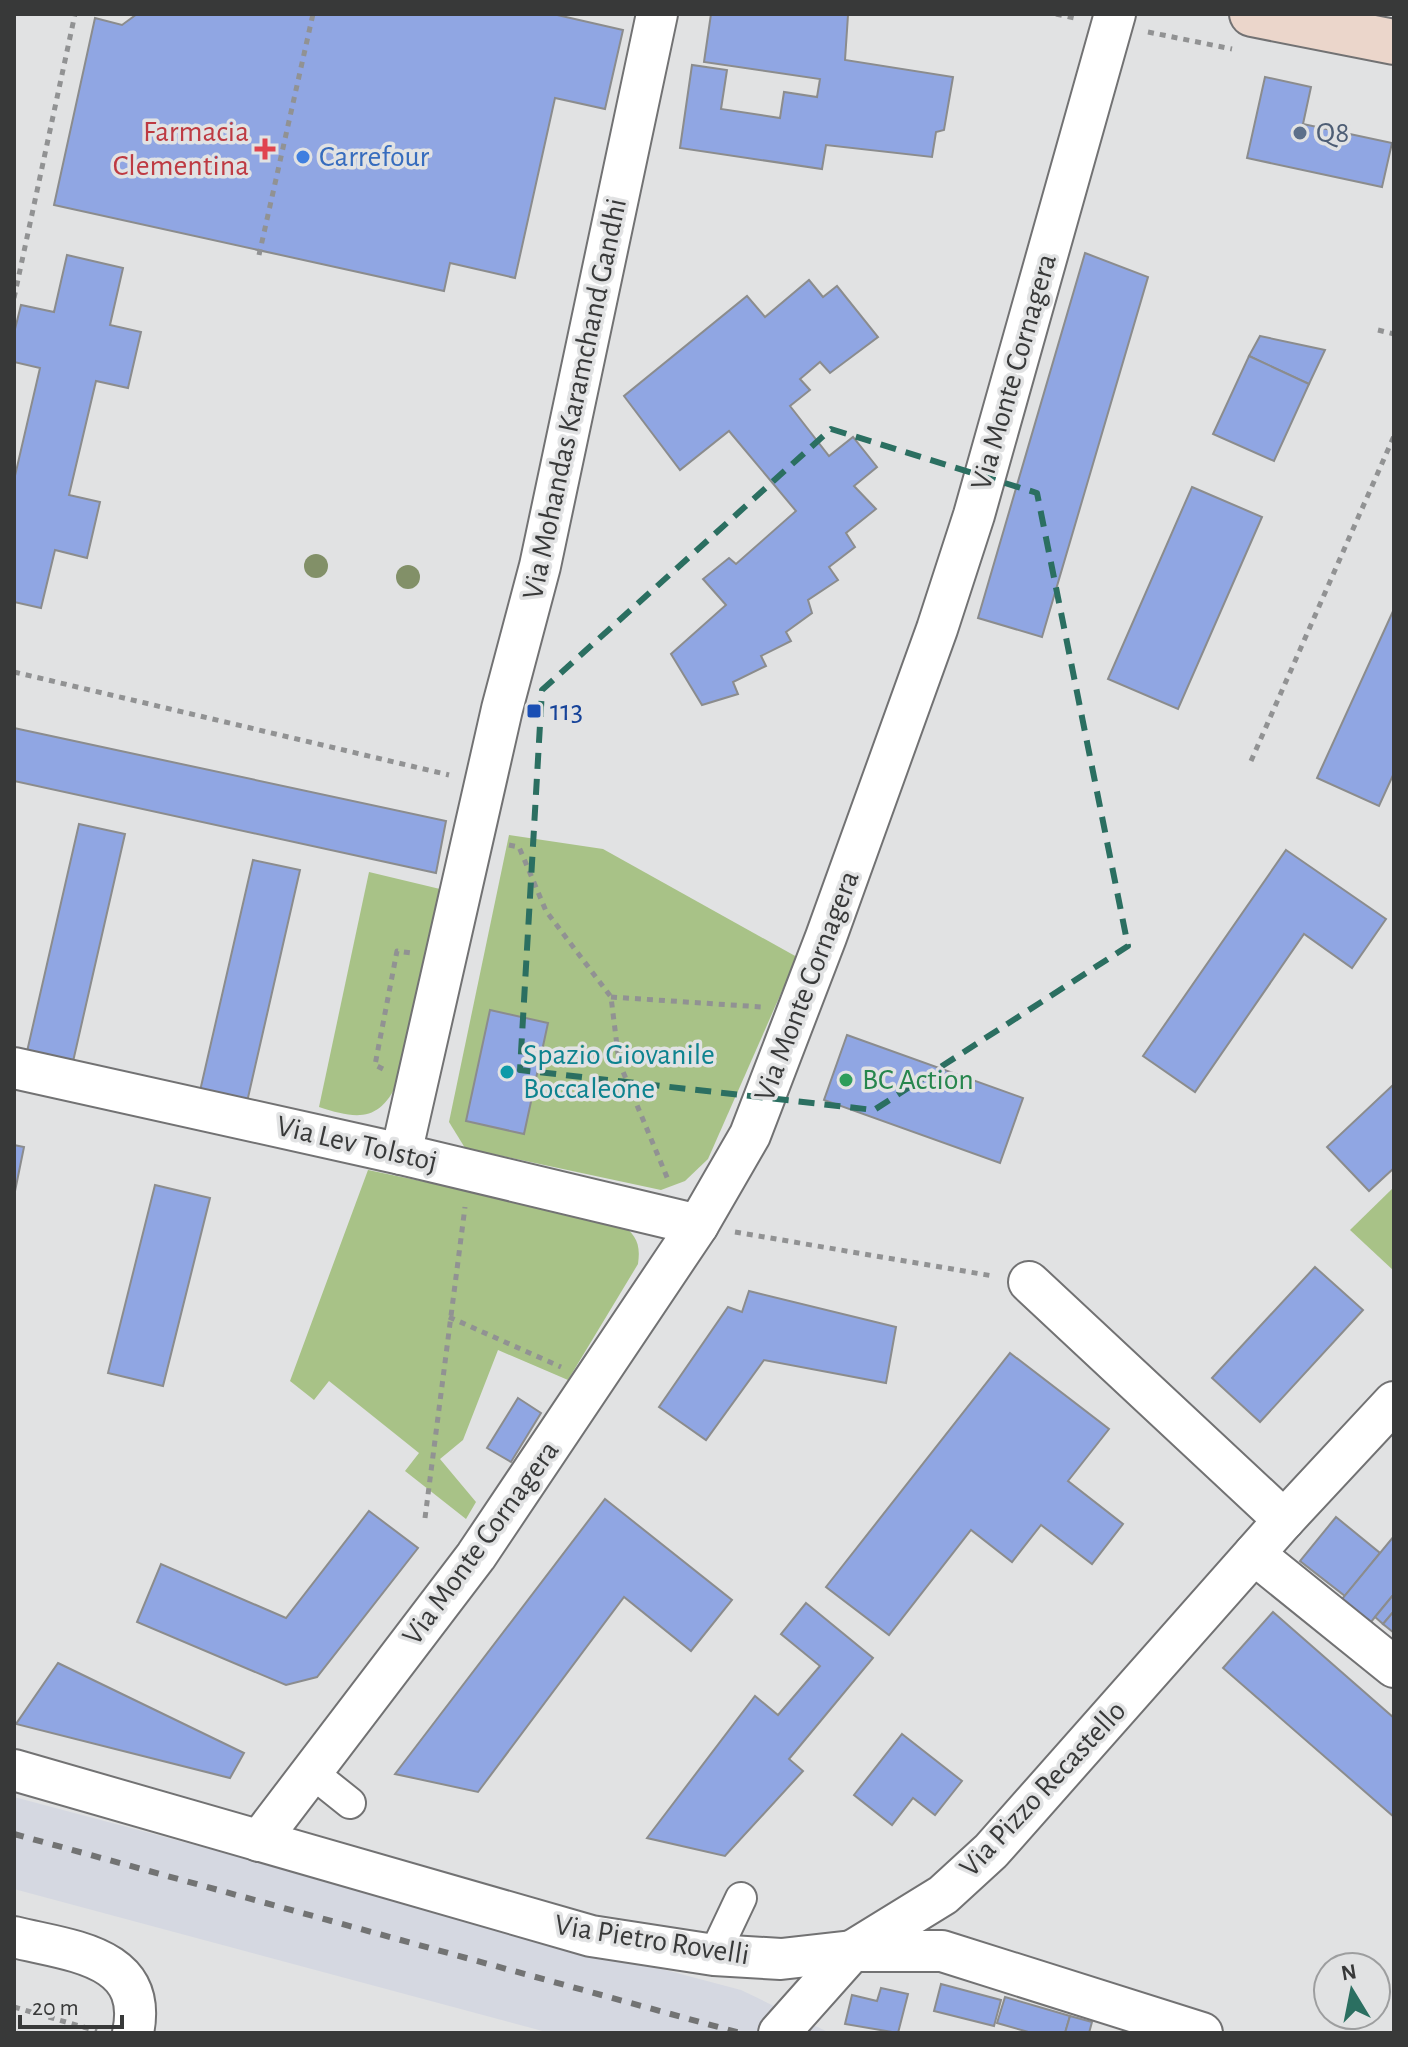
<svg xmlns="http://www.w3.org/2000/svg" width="1408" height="2047" viewBox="0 0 1408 2047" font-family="'Alegreya Sans',sans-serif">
<rect width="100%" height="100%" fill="#e1e2e3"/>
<!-- built -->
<path fill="#d5d8e1" d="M14,1797L741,1990L830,2033H550L14,1889Z"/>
<!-- green -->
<g fill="#a8c287">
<path d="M509,835L603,849L797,957L708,1159L685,1181L661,1190L465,1148L449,1122Z"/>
<path d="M369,872L440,889L398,1081C380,1123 356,1119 319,1107Z"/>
<path d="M368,1170L619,1222C636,1235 641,1243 638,1264L568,1380L498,1350L463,1440L440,1459L476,1502L466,1519L405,1471L419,1453L329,1381L314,1400L290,1381Z"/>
<path d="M1394,1187V1271L1350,1230Z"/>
</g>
<!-- building -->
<g fill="#90a6e3" stroke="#8b8c8d" stroke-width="2">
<path d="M137,14H553L623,30L605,109L555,98L515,278L450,263L444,291L54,205L95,18L122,25Z"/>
<path d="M711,14L848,15L845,60L953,77L944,130L936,132L932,157L826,145L822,169L680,148L692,65L727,70L721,109L780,118L784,92L817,97L820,79L704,62Z"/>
<path d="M1265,77L1311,87L1303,124L1392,143L1382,187L1247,158Z"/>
<path d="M1085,253L1148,277L1042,637L978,618Z"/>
<path d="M67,255L123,268L110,325L141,332L128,388L96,381L69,495L100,502L87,558L55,550L41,608L14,602V480L40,368L14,362V333L21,305L54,312Z"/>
<path d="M809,280L823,297L837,286L878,337L830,373L820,362L800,379L810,390L790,406L829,456L853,437L877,467L854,486L876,509L846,533L855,547L829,567L838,580L808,600L812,613L786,632L791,641L761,656L766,666L733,682L738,694L702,705L671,654L726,605L703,579L729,558L736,564L796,511L729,431L680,470L624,396L747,296L765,317Z"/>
<path d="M1260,336L1325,350L1309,384L1249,356Z"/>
<path d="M1249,356L1309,384L1274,461L1213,434Z"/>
<path d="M1192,487L1262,517L1178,709L1108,679Z"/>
<path d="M1394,609V773L1379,806L1317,778Z"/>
<path d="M14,728L446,821L436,873L14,781Z"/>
<path d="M79,824L125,834L72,1066L26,1056Z"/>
<path d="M1286,850L1386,919L1352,968L1304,934L1195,1092L1143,1056Z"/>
<path d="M253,860L300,870L247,1102L200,1091Z"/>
<path d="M490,1010L548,1023L524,1134L466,1121Z"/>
<path d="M847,1035L1023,1098L1000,1163L824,1100Z"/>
<path d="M1394,1084V1168L1369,1191L1327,1147Z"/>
<path d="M14,1145L24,1147L14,1196Z"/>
<path d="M155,1185L210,1198L163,1386L108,1373Z"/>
<path d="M1315,1267L1363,1310L1260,1422L1212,1378Z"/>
<path d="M749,1291L896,1327L886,1383L764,1360L706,1440L659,1407L728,1307L742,1312Z"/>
<path d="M1010,1353L1109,1429L1068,1481L1123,1524L1092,1564L1041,1525L1012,1562L971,1530L889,1635L826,1587Z"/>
<path d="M518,1398L541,1413L511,1462L487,1448Z"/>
<path d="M605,1499L732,1600L691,1651L624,1597L478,1792L395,1774Z"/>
<path d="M369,1511L418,1548L317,1677L286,1685L137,1622L161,1564L286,1618Z"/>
<path d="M1336,1517L1380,1553L1345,1596L1300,1561Z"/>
<path d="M1394,1536V1594L1366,1628L1337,1605Z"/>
<path d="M1394,1594V1611L1383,1624L1375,1617Z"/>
<path d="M806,1603L873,1658L789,1759L803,1771L725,1856L647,1838L755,1696L778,1715L820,1666L781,1634Z"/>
<path d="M1394,1611V1633L1383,1624Z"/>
<path d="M1273,1612L1394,1718V1817L1223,1668Z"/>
<path d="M58,1663L244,1753L230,1778L16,1724Z"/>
<path d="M902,1734L962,1781L935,1815L913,1798L892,1825L854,1795Z"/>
<path d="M941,1984L1001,2000L994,2026L934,2011Z"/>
<path d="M881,1988L908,1994L898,2033L845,2024L852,1995L877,2001Z"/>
<path d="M1005,1997L1070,2016L1065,2033H1032L997,2023Z"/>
<path d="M1070,2016L1092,2022L1089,2033H1065Z"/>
</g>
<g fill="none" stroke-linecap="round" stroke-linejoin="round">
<!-- pedestrian casing -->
<g stroke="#727273" stroke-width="34">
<g id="pedestrian">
<path d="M310,1771L350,1803"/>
<path d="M714,1955L741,1898"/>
</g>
</g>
<!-- minor casing -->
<g stroke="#727273" stroke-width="44">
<g id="minor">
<path d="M14,1068L401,1154L698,1225"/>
<path d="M401,1154L502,709L540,566L657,14"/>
<path d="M1029,1282L1284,1520"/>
<path d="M1254,1554L1394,1667"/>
<path d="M14,1770L591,1936L714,1955L781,1959L852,1951H942L1202,2033"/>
<path d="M259,1841L476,1556L698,1225L750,1135L826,937L937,629L974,515L1115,14"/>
<path d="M14,1937C70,1951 149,1955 133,2033"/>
<path d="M779,2033L852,1951L943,1895L991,1851L1284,1520L1394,1402"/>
</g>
</g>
<!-- secondary casing -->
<g stroke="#727273" stroke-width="48">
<path id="secondary" d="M1252,14L1394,42"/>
</g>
<!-- path -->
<g stroke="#919293" stroke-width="5" stroke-dasharray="6 6" stroke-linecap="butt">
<path d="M1056,14L1079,19"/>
<path d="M1148,32L1232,49"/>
<path d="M259,255L313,14"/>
<path d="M14,298L75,14"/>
<path d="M1378,330L1394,334"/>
<path d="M14,672L449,775"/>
<path d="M1251,761L1394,436"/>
<path d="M509,845L519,847L546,911L611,997L619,1062L669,1182"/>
<path d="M611,997L762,1007"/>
<path d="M383,1069L375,1065L397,951L411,953"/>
<path d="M735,1232L993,1276"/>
<path d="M449,1317L561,1367"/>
<path d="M425,1518L465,1207"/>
<path d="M14,2007L97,2031"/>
</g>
<!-- pedestrian -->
<use href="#pedestrian" stroke="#fff" stroke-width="30"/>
<!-- minor -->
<use href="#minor" stroke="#fff" stroke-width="40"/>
<!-- secondary -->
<use href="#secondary" stroke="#ebd6cb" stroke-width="44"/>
<!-- rail -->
<path stroke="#727373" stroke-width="6" stroke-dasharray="10 10" stroke-linecap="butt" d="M14,1834L740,2033"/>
</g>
<!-- trees -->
<g fill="#829068">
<circle cx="316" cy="566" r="12"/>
<circle cx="408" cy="577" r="12"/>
</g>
<!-- marked area -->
<path fill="none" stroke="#2b6f61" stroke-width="6" stroke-dasharray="16 10" stroke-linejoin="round" d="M831,429L1037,493L1128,946L874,1110L520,1070L542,690Z"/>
<!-- markers -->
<circle fill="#5c6f8a" stroke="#e1e2e3" stroke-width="3" cx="1300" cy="133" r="8"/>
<path fill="#e0444e" stroke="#e1e2e3" stroke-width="3" d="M261 137h8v8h8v8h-8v8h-8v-8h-8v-8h8z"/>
<circle fill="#3f7fe0" stroke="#e1e2e3" stroke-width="3" cx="303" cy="157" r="8"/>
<rect fill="#1a4fb4" stroke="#e1e2e3" stroke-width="3" x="526" y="703" width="16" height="16" rx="4"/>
<circle fill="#0f9aa8" stroke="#e1e2e3" stroke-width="3" cx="507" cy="1072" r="8"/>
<circle fill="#2e9e5b" stroke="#e1e2e3" stroke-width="3" cx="846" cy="1080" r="8"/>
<g text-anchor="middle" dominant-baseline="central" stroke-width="7" stroke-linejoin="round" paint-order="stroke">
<!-- health labels -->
<g font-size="30" fill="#be3a42" stroke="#e1e2e3" text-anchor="end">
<text x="249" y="132">Farmacia<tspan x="249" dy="34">Clementina</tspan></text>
</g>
<!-- service labels -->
<g font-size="30" fill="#4e5e75" stroke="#e1e2e3" text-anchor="start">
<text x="1316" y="133">Q8</text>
</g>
<!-- shop labels -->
<g font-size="30" fill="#366cbe" stroke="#e1e2e3" text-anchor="start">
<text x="319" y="157">Carrefour</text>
</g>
<!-- street labels -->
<g font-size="30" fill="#383939" stroke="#e1e2e3">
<text transform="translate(1014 372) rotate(-74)">Via Monte Cornagera</text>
<text transform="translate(575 399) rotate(-78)">Via Mohandas Karamchand Gandhi</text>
<text transform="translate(807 986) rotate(-69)">Via Monte Cornagera</text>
<text transform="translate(357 1144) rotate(13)">Via Lev Tolstoj</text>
<text transform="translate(481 1543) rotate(-54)">Via Monte Cornagera</text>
<text transform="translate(1043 1789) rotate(-47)">Via Pizzo Recastello</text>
<text transform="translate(652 1940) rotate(9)">Via Pietro Rovelli</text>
</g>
<!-- transit labels -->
<g font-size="30" fill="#164399" stroke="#e1e2e3" text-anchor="start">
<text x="550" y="711">113</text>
</g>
<!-- culture labels -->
<g font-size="30" fill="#0d838f" stroke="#e1e2e3" text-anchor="start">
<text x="523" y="1055">Spazio Giovanile<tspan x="523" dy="34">Boccaleone</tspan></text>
</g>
<!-- leisure labels -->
<g font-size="30" fill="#27864d" stroke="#e1e2e3" text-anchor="start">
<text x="862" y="1080">BC Action</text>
</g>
</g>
<!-- border -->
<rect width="1408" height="2047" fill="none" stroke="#383939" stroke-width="32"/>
<!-- north arrow -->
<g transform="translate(1352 1991) rotate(350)"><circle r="38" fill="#e1e2e3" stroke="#9d9e9f" stroke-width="2"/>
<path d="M0-6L14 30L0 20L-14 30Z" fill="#2b6f61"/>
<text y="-12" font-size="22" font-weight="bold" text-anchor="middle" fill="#383939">N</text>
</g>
<!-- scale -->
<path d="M20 2015v12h102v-12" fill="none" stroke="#383939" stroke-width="4"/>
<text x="32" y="2015" font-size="24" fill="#383939" stroke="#e1e2e3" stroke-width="6" paint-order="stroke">20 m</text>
</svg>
